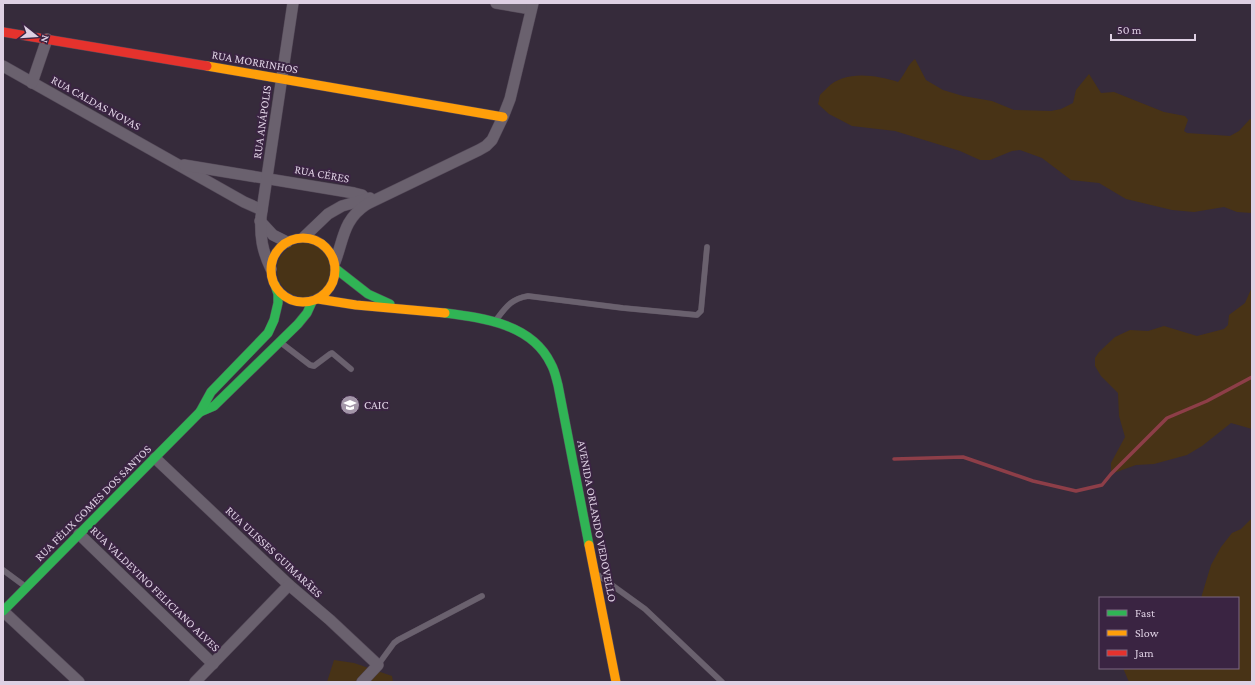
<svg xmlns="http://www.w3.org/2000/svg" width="1255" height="685" viewBox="0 0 1255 685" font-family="'Crimson Pro',serif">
<rect width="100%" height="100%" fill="#362b3b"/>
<!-- green -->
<g fill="#483316">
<path d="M915,59L926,80L943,90L963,96L992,101L1014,110L1051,111L1061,109L1073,103L1076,90L1089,74L1101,93L1114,92L1164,112L1185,116L1188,120L1184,131L1187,133L1230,136L1239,131L1250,119H1252V213L1237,212L1224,207L1194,212L1172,210L1126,199L1099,183L1071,180L1042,158L1020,150L1012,151L990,160H980L960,151L895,131L852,126L829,114L818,104C819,101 819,98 820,95C822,93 825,90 827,88C845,70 875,75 898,82C905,75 907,65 915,59Z"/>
<circle cx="304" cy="270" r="27"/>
<path d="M1252,287V429L1231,423L1202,446L1187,455L1154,464L1136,465L1111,474V463L1125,437L1119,416L1118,393L1101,376L1095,366V358L1099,352L1115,337L1130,330L1148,331L1164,326L1197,336L1224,329L1228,325L1229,315L1245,303Z"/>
<path d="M1252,518V682H1129L1123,668H1238V598H1201L1211,565L1221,547L1232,533L1241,529Z"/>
<path d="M334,660L354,663L392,676L393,682H327Z"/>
</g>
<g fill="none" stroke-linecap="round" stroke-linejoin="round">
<!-- stream -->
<path stroke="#8d3e48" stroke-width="3.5" d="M894,459L963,457L1033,481L1076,491L1102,485L1111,474L1167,418L1207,401L1252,377"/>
<!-- lane casing -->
<g stroke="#544958" stroke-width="6">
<g id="lane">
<path d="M496,320C506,307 511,299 528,296L623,308L697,315L701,311L707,247"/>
<path d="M280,342L310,365L314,366L330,354L332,353L351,369"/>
<path d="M3,570L26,587"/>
<path d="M598,575L645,609L722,682"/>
<path d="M378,665L394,643L398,640L482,596"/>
</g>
</g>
<!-- street casing -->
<g stroke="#544958" stroke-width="12">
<g id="street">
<path d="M496,3L531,9"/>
<path d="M3,66L244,202L262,210"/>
<path d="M32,83L47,39"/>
<path d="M184,165L354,193L362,195L366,199L367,204"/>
<path d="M260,221L273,235L287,242"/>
<path d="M304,237L328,214L342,206L370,198"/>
<path d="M335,262C344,238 343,220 367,204L479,150L486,146L492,140L503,117L510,99L533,3"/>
<path d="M271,269C262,250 260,237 261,217L293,3"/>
<path d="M155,458L289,585L330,620L378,665L362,682"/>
<path d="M79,534L213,664"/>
<path d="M3,611L79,682"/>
<path d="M195,682L289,585"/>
</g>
</g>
<!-- fast casing -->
<g stroke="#544958" stroke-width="10">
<g id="fast">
<path d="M336,269L368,294L390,304"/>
<path d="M445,313C484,318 532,324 551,364C555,371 556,378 558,385L589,545"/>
<path d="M200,412L214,406L298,324L307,313L312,302"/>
<path d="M3,611L200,412L211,392L268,333L274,320L278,303V294L275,285"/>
</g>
</g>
<!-- slow casing -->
<g stroke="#544958" stroke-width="10">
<g id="slow">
<path d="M207,66L503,117"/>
<circle cx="303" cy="270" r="32"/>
<path d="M318,299L356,305L445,313"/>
<path d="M589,545L616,682"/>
</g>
</g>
<!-- jam casing -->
<g stroke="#544958" stroke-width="10">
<path id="jam" d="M3,32L207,66"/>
</g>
<!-- lane -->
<use href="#lane" stroke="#6a616e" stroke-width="5.5"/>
<!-- street -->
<use href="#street" stroke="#6a616e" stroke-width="11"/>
<!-- fast -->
<use href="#fast" stroke="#30b455" stroke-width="9"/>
<!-- slow -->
<use href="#slow" stroke="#ff9f0a" stroke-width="9"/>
<!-- jam -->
<use href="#jam" stroke="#e5322d" stroke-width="9"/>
</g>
<!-- icons -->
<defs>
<g id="school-disc" transform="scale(1)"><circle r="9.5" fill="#a396a8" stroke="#3a2442"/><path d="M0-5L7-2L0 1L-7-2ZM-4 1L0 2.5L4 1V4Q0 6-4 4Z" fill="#fff"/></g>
</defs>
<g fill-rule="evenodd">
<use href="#school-disc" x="350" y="405"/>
</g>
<g text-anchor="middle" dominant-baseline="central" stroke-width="4" stroke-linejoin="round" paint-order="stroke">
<!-- street labels -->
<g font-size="12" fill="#ded0e3" stroke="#3a2442">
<text transform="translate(255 62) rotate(10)">RUA MORRINHOS</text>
<text transform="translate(96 103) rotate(29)">RUA CALDAS NOVAS</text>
<text transform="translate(262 122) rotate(-82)">RUA ANÁPOLIS</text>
<text transform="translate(322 174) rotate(10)">RUA CÉRES</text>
<text transform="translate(93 503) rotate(-45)">RUA FÉLIX GOMES DOS SANTOS</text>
<text transform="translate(597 521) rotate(79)">AVENIDA ORLANDO VEDOVELLO</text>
<text transform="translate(274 552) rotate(43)">RUA ULISSES GUIMARÃES</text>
<text transform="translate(155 589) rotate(44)">RUA VALDEVINO FELICIANO ALVES</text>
</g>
<!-- poi labels -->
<g font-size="12" fill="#ded0e3" stroke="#3a2442" text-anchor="start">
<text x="364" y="405">CAIC</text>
</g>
</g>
<!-- border -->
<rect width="1255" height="685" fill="none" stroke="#ded0e3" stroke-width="8"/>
<!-- legend -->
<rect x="1099" y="597" width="140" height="72" fill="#3a2442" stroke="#7c6982"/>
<rect x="1107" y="610" width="20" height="6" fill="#30b455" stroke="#7c6982"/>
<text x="1135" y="617" font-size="12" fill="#ded0e3">Fast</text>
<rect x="1107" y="630" width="20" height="6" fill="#ff9f0a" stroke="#7c6982"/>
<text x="1135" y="637" font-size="12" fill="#ded0e3">Slow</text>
<rect x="1107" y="650" width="20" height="6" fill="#e5322d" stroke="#7c6982"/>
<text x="1135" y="657" font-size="12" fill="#ded0e3">Jam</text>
<!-- north arrow -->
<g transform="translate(36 36) rotate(107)" stroke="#3a2442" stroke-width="3" paint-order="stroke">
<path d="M0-3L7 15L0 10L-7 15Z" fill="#ded0e3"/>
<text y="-6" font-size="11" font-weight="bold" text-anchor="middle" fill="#ded0e3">N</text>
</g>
<!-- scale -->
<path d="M1111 34v6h84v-6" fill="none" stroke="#ded0e3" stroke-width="2"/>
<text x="1117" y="34" font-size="12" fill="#ded0e3" stroke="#3a2442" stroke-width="3" paint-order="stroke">50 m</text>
</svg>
